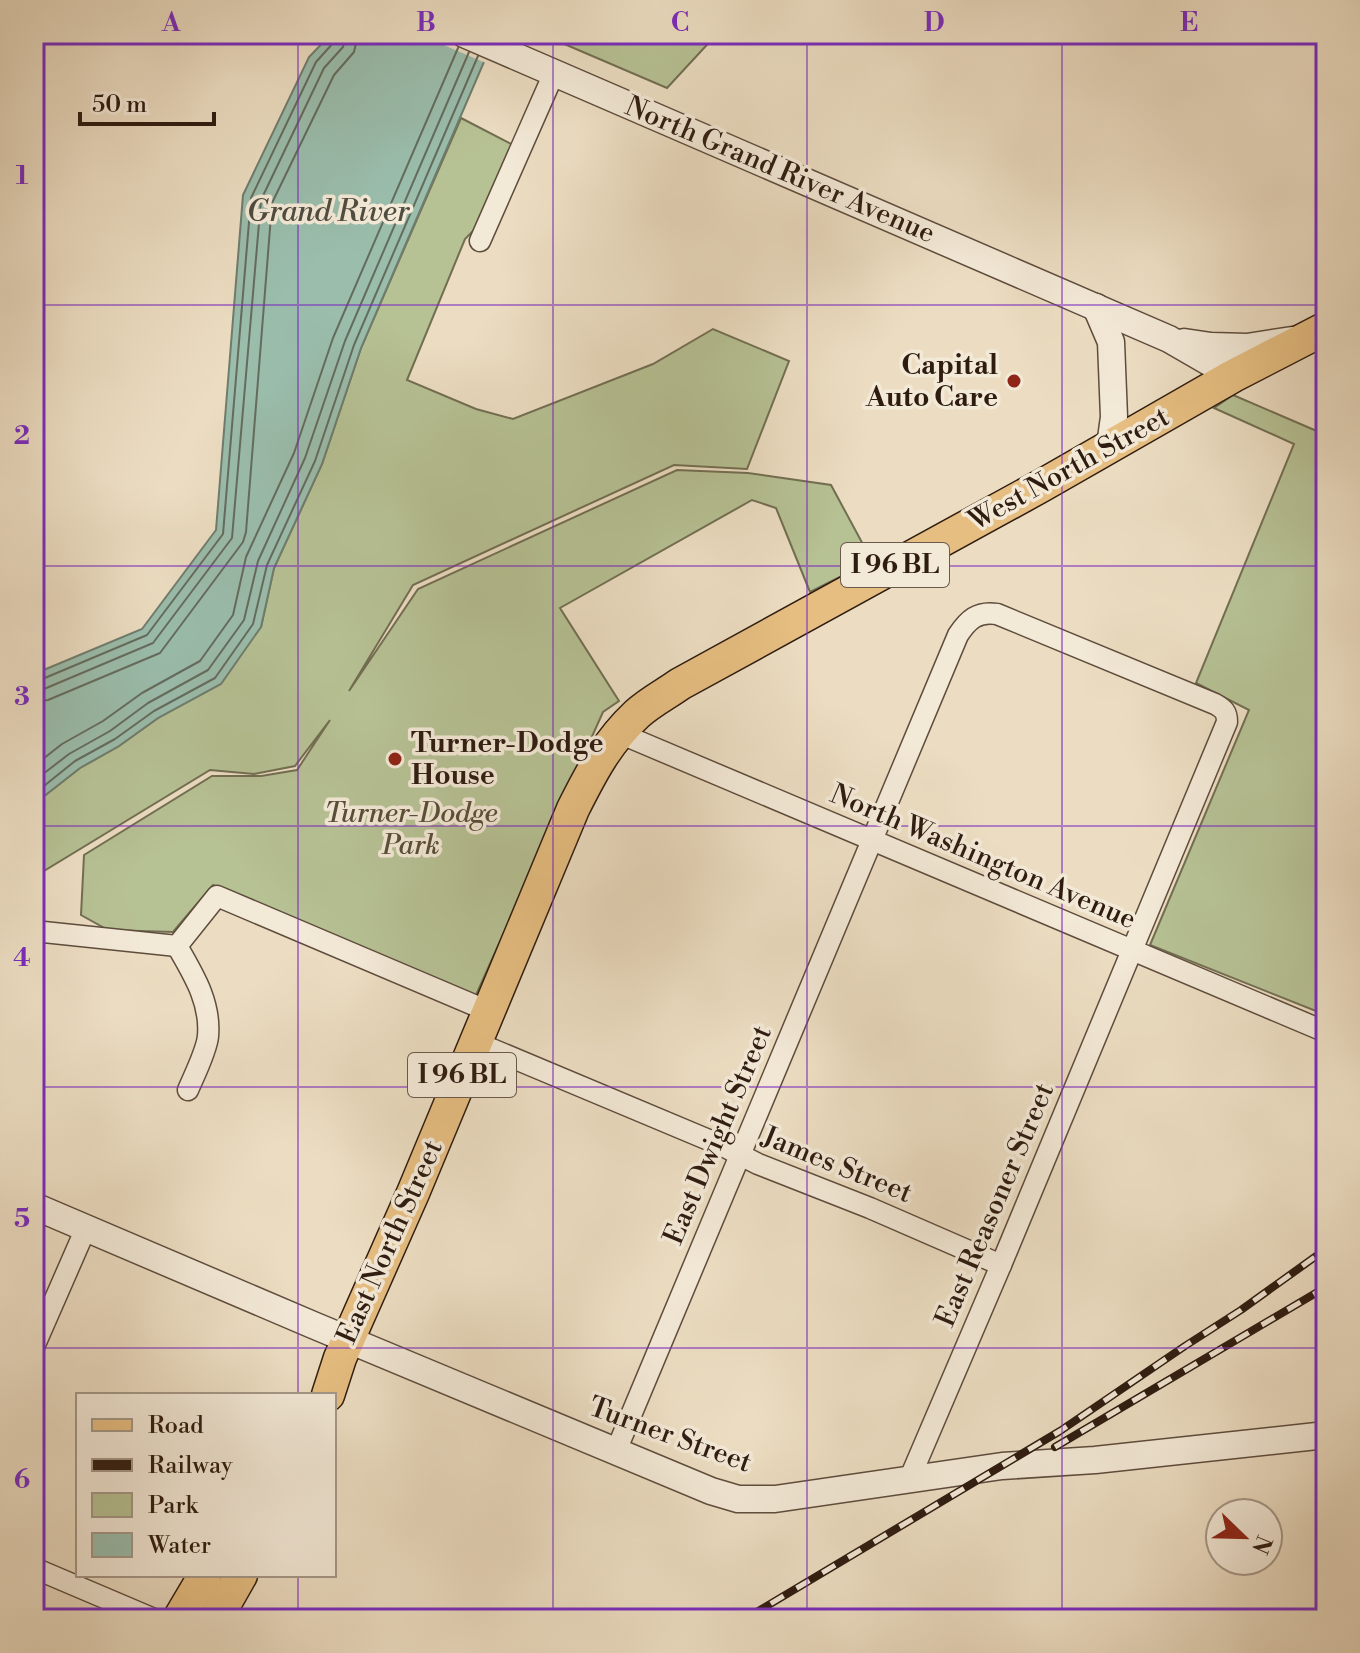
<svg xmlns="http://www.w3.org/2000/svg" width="1360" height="1653" viewBox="0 0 1360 1653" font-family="'Libre Bodoni',serif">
<rect width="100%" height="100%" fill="#ecddc2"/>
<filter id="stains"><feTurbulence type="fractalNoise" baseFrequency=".0025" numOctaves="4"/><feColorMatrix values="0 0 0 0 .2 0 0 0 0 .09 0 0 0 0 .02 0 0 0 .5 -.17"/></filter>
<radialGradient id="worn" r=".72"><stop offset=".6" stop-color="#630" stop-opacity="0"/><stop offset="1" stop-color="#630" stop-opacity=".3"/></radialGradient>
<!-- green -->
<g fill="#b6c194" stroke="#726e52" stroke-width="2">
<path d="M530,34H717L667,88L555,40Z"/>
<path d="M461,118L515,146L477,227L465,239L407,380L476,409L513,419L653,364L713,329L789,361L747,469L674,465L413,585L349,691L418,589L677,470L748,473L831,485L872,561L810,592L776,508L752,500L560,608L619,701L603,712L476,995L213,885L173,932L108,930L81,915L84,855L212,776H261L297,770L330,720L295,766L254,774L210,770L34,877V804L80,768L119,746L158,718L261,627L274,568L322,464L361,348Z"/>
<path d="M1233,395L1326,435V1015L1150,945L1249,710L1196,683L1294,444L1214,408Z"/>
</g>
<!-- water -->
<path fill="#9abdac" stroke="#6f7d6e" stroke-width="2" d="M331,34H496L361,348L322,464L274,568L261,627L221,684L158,718L119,746L80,768L34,804V674L142,629L216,530L243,195L309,57Z"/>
<!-- pier -->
<path fill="#ecddc2" d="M418,34H500L488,64Z"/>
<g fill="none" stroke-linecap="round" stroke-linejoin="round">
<!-- shore -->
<g stroke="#646c5e" stroke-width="2">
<path d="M34,680H40L147,635L223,534L251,198L316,62L334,42L336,34"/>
<path d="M34,690L44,689L153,643L232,538L261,200L324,68L343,47L346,34"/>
<path d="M34,702L48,700L160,653L243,542L246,532L272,203L334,75L354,52L358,34"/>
<path d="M34,766L62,744L103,721L142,693L200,661L233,615L246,557L294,453L333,338L458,48"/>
<path d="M34,781L69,754L110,731L148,703L208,670L244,620L258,561L305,458L345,341L469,52"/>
<path d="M34,794L75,761L115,739L154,711L215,678L253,624L267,565L315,461L354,345L478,56"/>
</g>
<!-- minor casing -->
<g stroke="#5e4c3d" stroke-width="23">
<g id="minor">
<path d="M480,241L554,73"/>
<path d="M619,733L1326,1032"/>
<path d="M34,931L177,946L217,896L488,1011"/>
<path d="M177,946C193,974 211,1002 208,1036C207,1050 194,1076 188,1090"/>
<path d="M475,1042L723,1146L758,1164L870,1208L1001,1265"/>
<path d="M34,1347L86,1228"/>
<path d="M616,1451L958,635C968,620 977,611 997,614L1215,704C1224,709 1227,712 1227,722L1001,1265L909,1480"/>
<path d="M34,1568L154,1619"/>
</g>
</g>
<!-- tertiary casing -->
<g stroke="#5e4c3d" stroke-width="29">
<g id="tertiary">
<path d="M464,34L1169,339L1233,376"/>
<path d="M1096,307L1111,342L1114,417L1110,446"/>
<path d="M1184,342L1211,346L1247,347L1292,340"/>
<path d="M34,1206L313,1325L711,1491L738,1499H775L1002,1466L1095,1460L1326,1435"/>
</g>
</g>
<!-- primary casing -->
<g stroke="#2f1c11" stroke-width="35">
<g id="primary">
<path d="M328,1395L340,1358L413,1193L573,809C591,773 607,742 637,714C650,702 666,694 680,684L1041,486L1233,376L1326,328"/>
<path d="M179,1619L205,1575"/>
<path d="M216,1619L241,1575"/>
</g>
</g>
<!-- minor -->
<use href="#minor" stroke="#f3e9d7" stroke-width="20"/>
<!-- tertiary -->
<use href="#tertiary" stroke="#f3e9d7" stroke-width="26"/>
<!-- primary -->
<use href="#primary" stroke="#e6be81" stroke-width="32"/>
<!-- rail casing -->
<g stroke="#2f1c11" stroke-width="8">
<g id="rail">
<path d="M1055,1447L1326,1287"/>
<path d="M745,1619L1060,1431L1185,1346L1241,1310L1326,1249"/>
</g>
</g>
<!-- rail -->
<use href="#rail" stroke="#f3e9d7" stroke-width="5" stroke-dasharray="15" stroke-linecap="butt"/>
</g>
<!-- grid -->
<path fill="none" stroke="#7b2cbf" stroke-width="2" stroke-opacity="0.55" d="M298,34V1395M553,34V1619M807,34V1619M1062,34V1619M34,305H1326M34,566H1326M34,826H1326M34,1087H1326M34,1348H1326M298,1575V1619"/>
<!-- markers -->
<g fill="#8f2418" stroke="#f3e9d7" stroke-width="3">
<circle cx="1014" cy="381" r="8"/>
<circle cx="395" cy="759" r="8"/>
</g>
<g text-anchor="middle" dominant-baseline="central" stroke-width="7" stroke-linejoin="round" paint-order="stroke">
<!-- shield labels -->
<g fill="#f3e9d7" stroke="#6a5a4c" stroke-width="2">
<rect x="841" y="543" width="108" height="44" rx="6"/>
<rect x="408" y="1053" width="108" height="44" rx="6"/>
</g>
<g font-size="26" font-weight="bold" fill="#2f1c11">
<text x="895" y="565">I 96 BL</text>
<text x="462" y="1075">I 96 BL</text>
</g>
<!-- street labels -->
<g font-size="28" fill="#2f1c11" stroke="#f3e9d7">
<text transform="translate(780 170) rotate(23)">North Grand River Avenue</text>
<text transform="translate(1069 469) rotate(-29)">West North Street</text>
<text transform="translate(983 857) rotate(23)">North Washington Avenue</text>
<text transform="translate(718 1135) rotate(-67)">East Dwight Street</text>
<text transform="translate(837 1165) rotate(22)">James Street</text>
<text transform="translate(995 1205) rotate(-67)">East Reasoner Street</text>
<text transform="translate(390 1242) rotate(-66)">East North Street</text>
<text transform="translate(670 1435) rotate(20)">Turner Street</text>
</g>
<!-- poi labels -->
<g font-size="28" font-weight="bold" fill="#2f1c11" stroke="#f3e9d7" text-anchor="end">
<text x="998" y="365">Capital<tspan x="998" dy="32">Auto Care</tspan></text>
<text x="411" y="743" text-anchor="start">Turner-Dodge<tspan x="411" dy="32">House</tspan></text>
</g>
<!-- park labels -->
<g font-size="28" font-style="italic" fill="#584e38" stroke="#f3e9d7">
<text x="411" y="813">Turner-Dodge<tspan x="411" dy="32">Park</tspan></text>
</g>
<!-- water labels -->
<g font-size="30" font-style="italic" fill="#4f4c40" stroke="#f3e9d7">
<text x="328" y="212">Grand River</text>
</g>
</g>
<!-- margin -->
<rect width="1360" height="1653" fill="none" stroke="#ecddc2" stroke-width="88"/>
<!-- legend -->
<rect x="76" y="1393" width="260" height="184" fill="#f3e9d7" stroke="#a59788" stroke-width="2"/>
<rect x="92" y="1419" width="40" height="12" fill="#e6be81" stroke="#a59788" stroke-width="2"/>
<text x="148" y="1433" font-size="24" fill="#2f1c11">Road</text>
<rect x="92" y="1459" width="40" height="12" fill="#2f1c11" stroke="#a59788" stroke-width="2"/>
<text x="148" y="1473" font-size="24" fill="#2f1c11">Railway</text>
<rect x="92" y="1493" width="40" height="24" fill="#b6c194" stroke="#a59788" stroke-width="2"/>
<text x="148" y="1513" font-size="24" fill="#2f1c11">Park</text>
<rect x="92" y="1533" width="40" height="24" fill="#9abdac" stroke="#a59788" stroke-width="2"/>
<text x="148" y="1553" font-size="24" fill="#2f1c11">Water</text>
<!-- north arrow -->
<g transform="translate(1244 1537) rotate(113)"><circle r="38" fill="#f3e9d7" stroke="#a59788" stroke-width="2"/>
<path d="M0-6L14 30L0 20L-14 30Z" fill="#8f2418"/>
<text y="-12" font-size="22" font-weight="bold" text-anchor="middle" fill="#2f1c11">N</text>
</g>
<!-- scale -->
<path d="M80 112v12h134v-12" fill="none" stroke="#2f1c11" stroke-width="4"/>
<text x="92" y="112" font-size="24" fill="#2f1c11" stroke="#f3e9d7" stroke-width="6" paint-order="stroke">50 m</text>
<rect x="44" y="44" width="1272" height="1565" fill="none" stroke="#7b2cbf" stroke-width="3"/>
<g font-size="26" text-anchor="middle" font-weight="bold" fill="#7b2cbf">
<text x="171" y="31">A</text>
<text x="426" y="31">B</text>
<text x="680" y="31">C</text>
<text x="934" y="31">D</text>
<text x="1189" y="31">E</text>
<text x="22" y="184">1</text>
<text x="22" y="444">2</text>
<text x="22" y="705">3</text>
<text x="22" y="966">4</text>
<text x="22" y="1227">5</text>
<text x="22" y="1488">6</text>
</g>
<rect width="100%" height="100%" filter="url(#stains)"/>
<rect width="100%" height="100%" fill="url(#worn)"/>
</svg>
